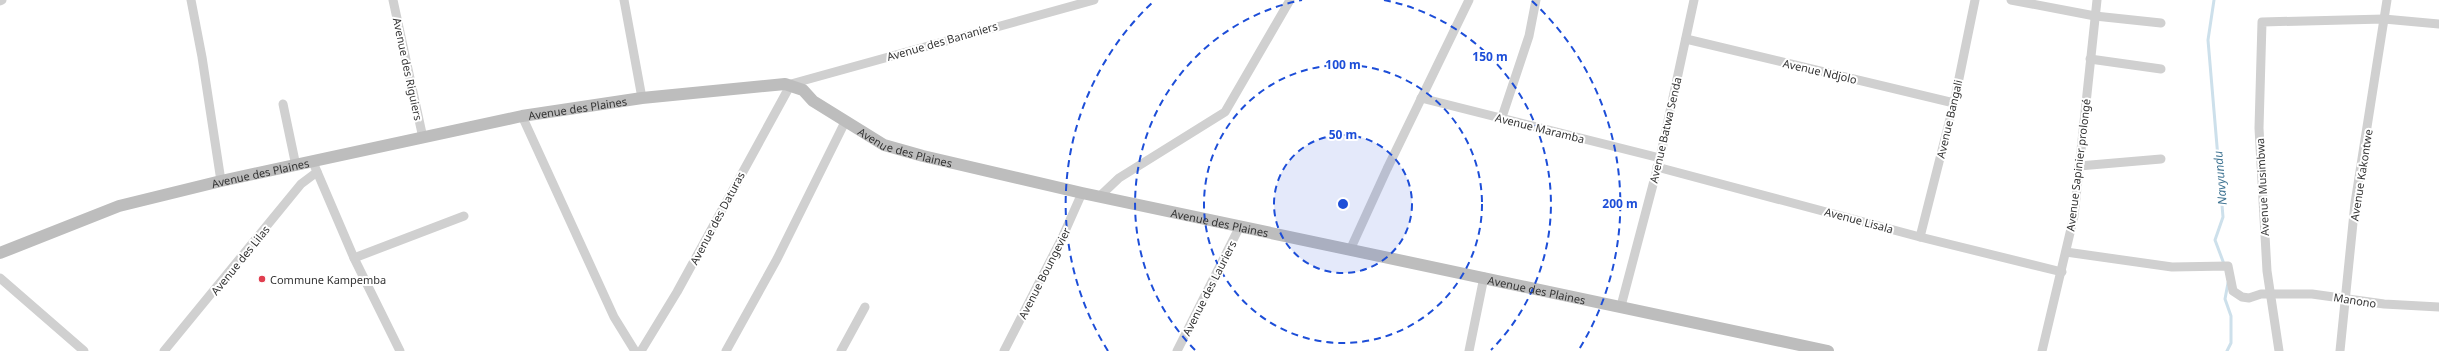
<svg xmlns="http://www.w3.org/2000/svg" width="2439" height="351" viewBox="0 0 2439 351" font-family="'Noto Sans',sans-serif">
<rect width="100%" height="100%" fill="#fff"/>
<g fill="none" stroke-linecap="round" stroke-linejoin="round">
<!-- stream -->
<g stroke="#cde0eb" stroke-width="3">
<path d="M2214,0L2208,40L2223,217L2215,240L2224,264"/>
<path d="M2227,351L2231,343V316L2225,299L2228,283"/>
</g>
<!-- street -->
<g stroke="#d0d0d0" stroke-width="9">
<path d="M191,0L202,57L221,181"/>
<path d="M393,0L423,138"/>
<path d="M624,0L642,98"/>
<path d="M2011,0L2095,16L2161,23"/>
<path d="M0,1L2,0"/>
<path d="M1686,39L1954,103"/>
<path d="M2090,59L2161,69"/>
<path d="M1421,98L1660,158"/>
<path d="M283,104L296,166"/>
<path d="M522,116L614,317L635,351"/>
<path d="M1502,117L1529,36L1536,0"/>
<path d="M2079,166L2161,159"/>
<path d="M315,167L354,258L400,351"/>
<path d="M1657,167L1920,237L2062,272"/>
<path d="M1100,196L1119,178L1225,112L1290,0"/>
<path d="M1920,237L1954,103L1975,0"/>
<path d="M1350,250L1387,169L1469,0"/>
<path d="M2066,252L2172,267L2228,266L2233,291L2242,297L2249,298L2261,294H2312L2384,304L2439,307"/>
<path d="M354,258L464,216"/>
<path d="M0,278L84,351"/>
<path d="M1621,306L1660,158L1694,0"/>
<path d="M164,351L301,184L317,172"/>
<path d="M641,351L677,292L791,84L1094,0"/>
<path d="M726,351L777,259L845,122"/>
<path d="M841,351L865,307"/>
<path d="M1004,351L1062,238L1082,193"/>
<path d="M1177,351L1240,226"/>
<path d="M1469,351L1484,277"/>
<path d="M2042,351L2074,216L2097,0"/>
<path d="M2279,351L2267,271L2259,128L2262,22L2384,19L2439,24"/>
<path d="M2340,351L2355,203L2387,0"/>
</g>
<!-- secondary -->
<path stroke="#bdbdbd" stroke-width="12" id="s1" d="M0,253L119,206L221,181L522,116L642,98L785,84L803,90L813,101L884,145L923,156L1082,193L1828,351"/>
</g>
<!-- distance rings -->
<circle cx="1343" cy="204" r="69" fill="#1d4ed8" fill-opacity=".12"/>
<g fill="none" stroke="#1d4ed8" stroke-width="2" stroke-dasharray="7 5">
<circle cx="1343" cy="204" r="69"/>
<circle cx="1343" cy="204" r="139"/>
<path d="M1195 350A208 208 0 0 1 1302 0M1384 0A208 208 0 0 1 1491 350"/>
<path d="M1108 351A277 277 0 0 1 1154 1M1532 1A277 277 0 0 1 1578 351"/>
</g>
<!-- markers -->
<circle fill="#e03e4f" stroke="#fff" stroke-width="1.5" cx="262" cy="279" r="4"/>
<g text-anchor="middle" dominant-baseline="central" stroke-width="4" stroke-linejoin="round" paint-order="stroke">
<!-- street labels -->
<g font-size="11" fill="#333" stroke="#fff">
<text transform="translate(942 41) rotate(-16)">Avenue des Bananiers</text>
<text transform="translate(408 69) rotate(78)">Avenue des Riguiers</text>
<text transform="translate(1820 71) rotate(13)">Avenue Ndjolo</text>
<text stroke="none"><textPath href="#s1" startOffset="597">Avenue des Plaines</textPath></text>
<text transform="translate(1949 119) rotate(-77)">Avenue Bangali</text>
<text transform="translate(1540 128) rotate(14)">Avenue Maramba</text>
<text transform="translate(1665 130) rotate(-77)">Avenue Batwa Senda</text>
<text stroke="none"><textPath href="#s1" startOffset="944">Avenue des Plaines</textPath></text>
<text transform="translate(2078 165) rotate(-83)">Avenue Sapinier prolongé</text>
<text stroke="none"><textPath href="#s1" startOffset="273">Avenue des Plaines</textPath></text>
<text transform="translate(2361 175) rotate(-81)">Avenue Kakontwe</text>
<text transform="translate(2262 187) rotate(-93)">Avenue Musimbwa</text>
<text transform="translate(717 218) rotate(-62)">Avenue des Daturas</text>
<text transform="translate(1859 220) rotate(15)">Avenue Lisala</text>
<text stroke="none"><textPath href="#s1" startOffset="1268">Avenue des Plaines</textPath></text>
<text transform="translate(240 260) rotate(-51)">Avenue des Lilas</text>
<text transform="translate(1044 273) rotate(-63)">Avenue Boungevier</text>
<text transform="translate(1209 288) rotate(-63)">Avenue des Lauriers</text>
<text stroke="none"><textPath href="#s1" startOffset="1592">Avenue des Plaines</textPath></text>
<text transform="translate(2355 300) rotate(9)">Manono</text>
</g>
<!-- poi labels -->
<g font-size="11" fill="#333" stroke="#fff" text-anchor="start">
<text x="270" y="279">Commune Kampemba</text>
</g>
<!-- water labels -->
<g font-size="12" font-style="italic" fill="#427694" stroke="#fff">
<text transform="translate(2220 178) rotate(-95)">Navyundu</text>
</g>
</g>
<circle cx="1343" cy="204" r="6" fill="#1d4ed8" stroke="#fff" stroke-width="2"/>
<g font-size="12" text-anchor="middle" font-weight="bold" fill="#1d4ed8" stroke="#fff" stroke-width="4" stroke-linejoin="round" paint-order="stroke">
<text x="1490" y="61">150 m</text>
<text x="1343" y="69">100 m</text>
<text x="1343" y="139">50 m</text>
<text x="1620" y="208">200 m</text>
</g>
</svg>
